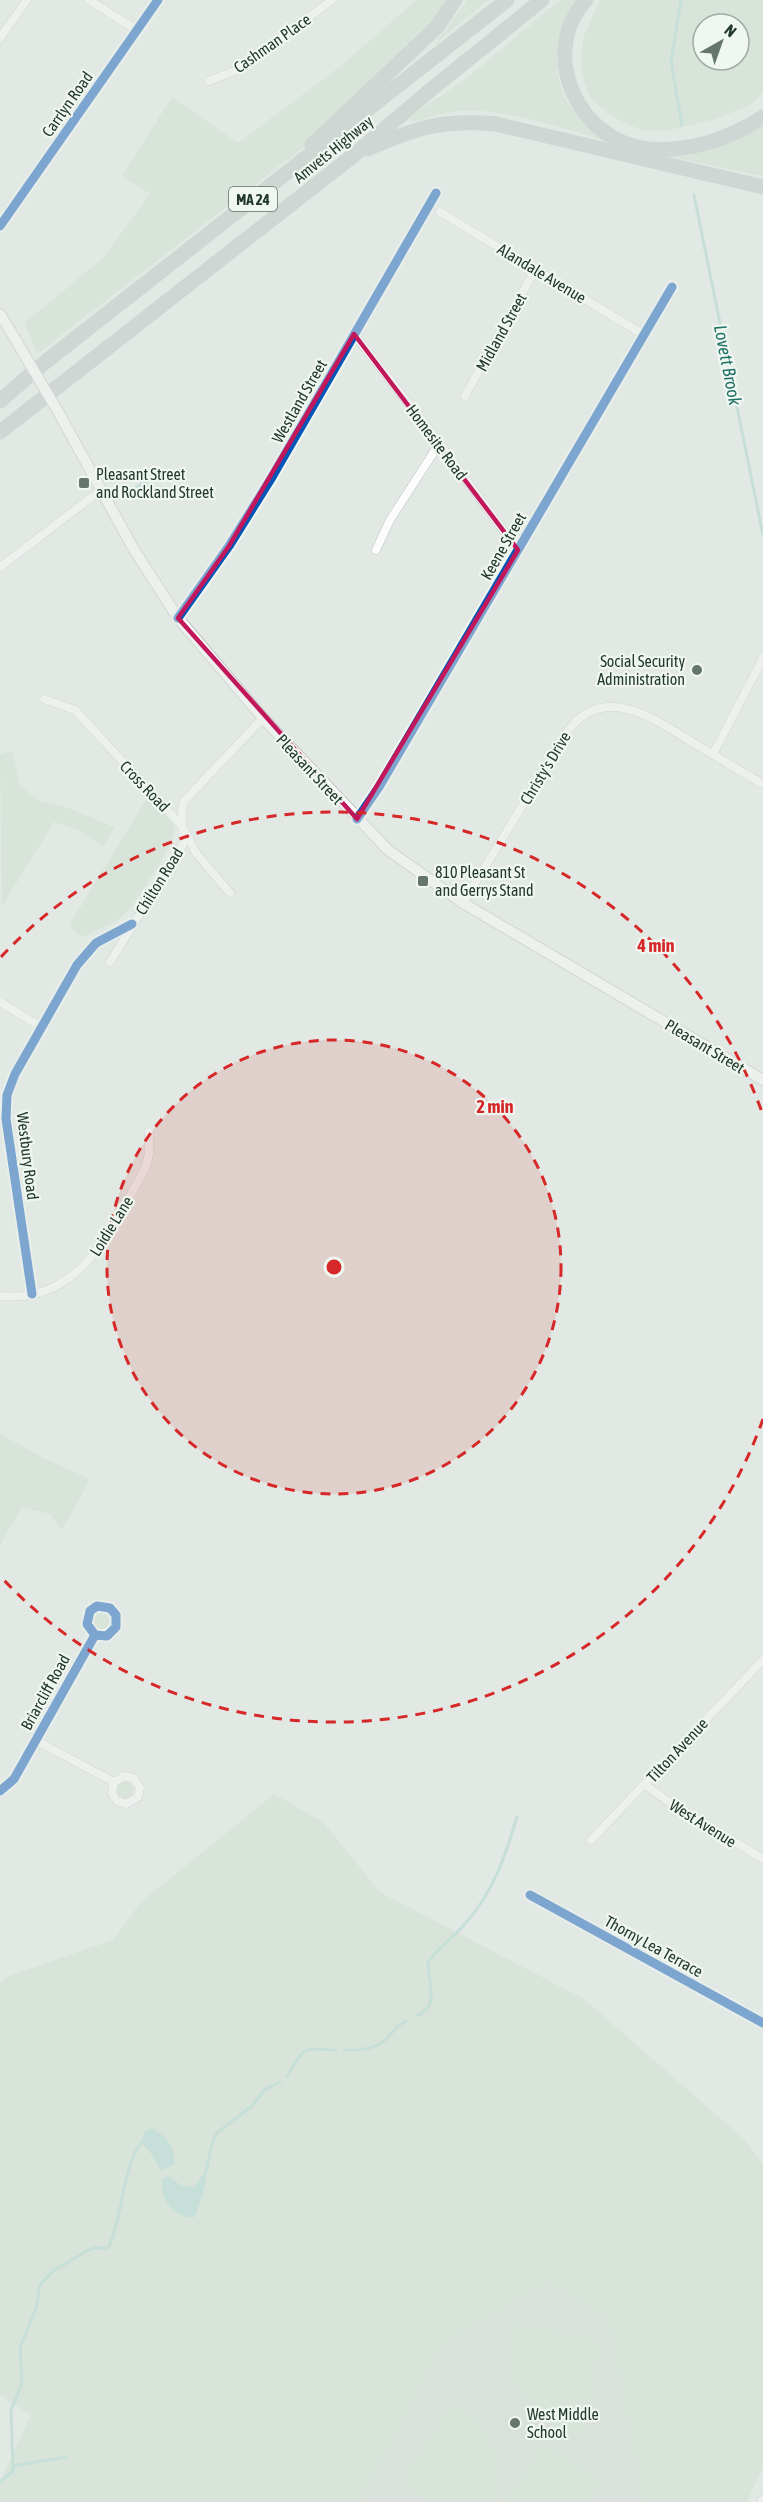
<svg xmlns="http://www.w3.org/2000/svg" width="763" height="2502" viewBox="0 0 763 2502" font-family="'Asap Condensed',sans-serif">
<rect width="100%" height="100%" fill="#e2e8e3"/>
<!-- built -->
<path fill="#d0d9d2" d="M548,2284L607,2320L642,2502H361L445,2344Z"/>
<!-- green -->
<g fill="#cce0cc" fill-rule="evenodd">
<path d="M417,0H455L315,140L288,159L37,354L25,323L103,258L150,194L122,176L172,97L238,143L337,69Z"/>
<path d="M466,0H488L434,45L464,5Z"/>
<path d="M560,0H577C555,31 549,71 569,105C579,121 600,133 615,144C572,131 496,104 452,112C438,114 425,119 411,122L410,117L467,78Z"/>
<path d="M600,0H763V93L750,105L710,121L669,130L643,131L615,118L590,98L581,70L583,38ZM703,24H739V60H703Z"/>
<path d="M763,122V176L653,153Z"/>
<path d="M12,751L20,785L39,801L71,809L114,827L103,847L79,830L54,822L2,906L0,754Z"/>
<path d="M149,795C157,804 172,816 174,828C176,842 135,905 124,915C113,925 96,929 83,937L75,933L70,924Z"/>
<path d="M0,1434L43,1458L90,1479L62,1530L50,1514L22,1507L0,1545Z"/>
<circle cx="101" cy="1621" r="8"/>
<circle cx="125" cy="1790" r="8"/>
<path d="M274,1794L323,1822L380,1892L584,1999L743,2138L763,2164V2467L747,2502H642L607,2320L548,2284L445,2344L361,2502H0V2482L31,2415L0,2395V1983L8,1976L113,1940L140,1903Z"/>
<path d="M511,2320L596,2337L602,2347L583,2435C527,2427 494,2374 511,2320Z"/>
<path d="M453,2399C491,2420 508,2460 497,2502H430L406,2487L404,2475Z"/>
<path d="M543,2440L603,2481L588,2502H505Z"/>
</g>
<!-- water -->
<g fill="#a4d4cd">
<path d="M145,479L154,490L140,501L131,490Z"/>
<path d="M151,2128C165,2134 177,2149 174,2164L161,2171L149,2150L141,2143L144,2132Z"/>
<path d="M206,2170L205,2186L195,2217C175,2220 157,2196 163,2178L170,2177L180,2185L194,2187Z"/>
</g>
<g fill="none" stroke-linecap="round" stroke-linejoin="round">
<!-- stream -->
<g stroke="#a4d4cd" stroke-width="3">
<path d="M681,0L671,61L682,125"/>
<path d="M694,195L763,535"/>
<path d="M416,2016C441,2006 428,1984 428,1962C438,1948 453,1938 464,1925C493,1893 505,1857 517,1817"/>
<path d="M345,2050C357,2051 374,2049 384,2041C393,2033 396,2026 406,2021"/>
<path d="M287,2076C306,2045 301,2049 336,2050"/>
<path d="M206,2172C209,2161 211,2140 217,2133L252,2106L264,2090L280,2082"/>
<path d="M13,2466L66,2457"/>
<path d="M0,2482L13,2471L11,2410L22,2384L20,2348L36,2308L40,2285L53,2271L85,2252L93,2248H108C122,2223 123,2161 143,2141"/>
</g>
<!-- minor casing -->
<g stroke="#bfc4c0" stroke-width="9">
<g id="minor">
<path d="M89,0L137,30"/>
<path d="M0,38L27,0"/>
<path d="M209,81L237,70L332,0"/>
<path d="M440,212L644,335"/>
<path d="M0,226L158,0"/>
<path d="M354,334L434,436L518,550"/>
<path d="M465,396L536,268"/>
<path d="M376,550L390,520L439,444"/>
<path d="M0,567L101,490"/>
<path d="M178,618L229,546L272,477L436,193"/>
<path d="M44,699L75,710L183,827L196,853L230,893"/>
<path d="M713,754L763,658"/>
<path d="M357,819L379,787L672,287"/>
<path d="M463,903L566,734C601,680 655,719 695,744C718,757 740,771 763,784"/>
<path d="M110,962L183,845L182,811L184,801L263,718"/>
<path d="M0,1002L41,1027"/>
<path d="M32,1294L6,1119L7,1095L15,1074L77,965L96,943L132,924"/>
<path d="M0,1296C82,1304 111,1228 145,1169L149,1154V1132"/>
<path d="M35,1740L114,1782L124,1776L133,1778L140,1788L138,1797L126,1804L117,1801L112,1793L114,1782"/>
<path d="M645,1785L672,1804L763,1859"/>
<path d="M0,1791L14,1779L95,1635L107,1636L116,1627V1615L110,1608L97,1606L90,1611L87,1624L95,1635"/>
<path d="M591,1840L763,1660"/>
<path d="M530,1895L763,2023"/>
</g>
</g>
<!-- tertiary casing -->
<g stroke="#bfc4c0" stroke-width="10">
<path id="tertiary" d="M762,2502L763,2500"/>
</g>
<!-- secondary casing -->
<g stroke="#bfc5c0" stroke-width="12">
<g id="secondary">
<path d="M0,314L11,332"/>
<path d="M60,415L133,548L178,618L263,718L388,850L463,903L763,1080"/>
</g>
</g>
<!-- motorway casing -->
<g stroke="#bcc4bf" stroke-width="15">
<g id="motorway">
<path d="M586,0C537,54 579,143 649,149C689,152 730,139 763,117"/>
<path d="M312,145L437,27L455,0"/>
<path d="M367,149C417,128 440,119 496,124L763,187"/>
<path d="M0,401L44,363L507,0"/>
<path d="M0,432L354,155L434,87L542,0"/>
</g>
</g>
<!-- minor -->
<use href="#minor" stroke="#fbfcfb" stroke-width="8"/>
<!-- tertiary -->
<use href="#tertiary" stroke="#fbfcfb" stroke-width="9"/>
<!-- secondary -->
<use href="#secondary" stroke="#fbfcfb" stroke-width="10"/>
<!-- motorway -->
<use href="#motorway" stroke="#bac1be" stroke-width="14"/>
<!-- secondary-bridge casing -->
<g stroke="#bfc5c0" stroke-width="12" stroke-linecap="butt">
<path id="secondary-bridge" d="M11,332L60,415"/>
</g>
<!-- secondary-bridge -->
<use href="#secondary-bridge" stroke="#fbfcfb" stroke-width="10"/>
<!-- cycleway casing -->
<g stroke="#f0f7f1" stroke-width="13">
<g id="cycleway">
<path d="M0,226L158,0"/>
<path d="M178,618L229,546L272,477L436,193"/>
<path d="M357,819L379,787L672,287"/>
<path d="M32,1294L6,1119L7,1095L15,1074L77,965L96,943L132,924"/>
<path d="M0,1791L14,1779L95,1635L107,1636L116,1627V1615L110,1608L97,1606L90,1611L87,1624L95,1635"/>
<path d="M530,1895L763,2023"/>
</g>
</g>
<!-- cycleway -->
<use href="#cycleway" stroke="#0057b8" stroke-width="9"/>
</g>
<!-- marked area -->
<path d="M0 0H763V2502H0ZM354,334L518,550L357,819L178,618L229,546Z" fill="#e2e8e3" fill-opacity=".55" fill-rule="evenodd"/>
<path fill="none" stroke="#c2185b" stroke-width="4.5" stroke-linejoin="round" d="M354,334L518,550L357,819L178,618L229,546Z"/>
<!-- distance rings -->
<circle cx="334" cy="1267" r="227" fill="#d62828" fill-opacity=".12"/>
<g fill="none" stroke="#d62828" stroke-width="3" stroke-dasharray="10 8">
<circle cx="334" cy="1267" r="227"/>
<path d="M763 1419A455 455 0 0 1 1 1577M1 957A455 455 0 0 1 763 1115"/>
</g>
<!-- markers -->
<g fill="#65766c" stroke="#f0f7f1" stroke-width="2">
<rect x="78" y="477" width="12" height="12" rx="3"/>
<circle cx="697" cy="670" r="6"/>
<rect x="417" y="875" width="12" height="12" rx="3"/>
<circle cx="515" cy="2423" r="6"/>
</g>
<g text-anchor="middle" dominant-baseline="central" stroke-width="4.5" stroke-linejoin="round" paint-order="stroke">
<!-- shield labels -->
<rect fill="#f0f7f1" stroke="#607267" stroke-width="1.5" x="229" y="187" width="48" height="24" rx="4.5"/>
<g font-size="15" font-weight="bold" fill="#22392c">
<text x="253" y="199">MA 24</text>
</g>
<!-- street labels -->
<g font-size="16" fill="#22392c" stroke="#f0f7f1">
<text transform="translate(272 43) rotate(-35)">Cashman Place</text>
<text transform="translate(67 104) rotate(-55)">Carrlyn Road</text>
<text transform="translate(333 149) rotate(-39)">Amvets Highway</text>
<text transform="translate(542 273) rotate(31)">Alandale Avenue</text>
<text transform="translate(501 332) rotate(-61)">Midland Street</text>
<text transform="translate(299 401) rotate(-60)">Westland Street</text>
<text transform="translate(437 442) rotate(53)">Homesite Road</text>
<text transform="translate(503 546) rotate(-60)">Keene Street</text>
<text transform="translate(545 768) rotate(-59)">Christy's Drive</text>
<text transform="translate(310 769) rotate(47)">Pleasant Street</text>
<text transform="translate(145 786) rotate(46)">Cross Road</text>
<text transform="translate(159 881) rotate(-58)">Chilton Road</text>
<text transform="translate(705 1046) rotate(31)">Pleasant Street</text>
<text transform="translate(28 1156) rotate(83)">Westbury Road</text>
<text transform="translate(111 1226) rotate(-58)">Loidie Lane</text>
<text transform="translate(45 1692) rotate(-61)">Briarcliff Road</text>
<text transform="translate(677 1750) rotate(-47)">Tilton Avenue</text>
<text transform="translate(703 1823) rotate(32)">West Avenue</text>
<text transform="translate(654 1946) rotate(29)">Thorny Lea Terrace</text>
</g>
<!-- poi labels -->
<g font-size="16" fill="#22392c" stroke="#f0f7f1" text-anchor="start">
<text x="96" y="474">Pleasant Street<tspan x="96" dy="18">and Rockland Street</tspan></text>
<text x="685" y="661" text-anchor="end">Social Security<tspan x="685" dy="18">Administration</tspan></text>
<text x="435" y="872">810 Pleasant St<tspan x="435" dy="18">and Gerrys Stand</tspan></text>
<text x="527" y="2414">West Middle<tspan x="527" dy="18">School</tspan></text>
</g>
<!-- water labels -->
<g font-size="18" font-style="italic" fill="#207167" stroke="#f0f7f1">
<text transform="translate(728 365) rotate(79)">Lovett Brook</text>
</g>
</g>
<circle cx="334" cy="1267" r="9" fill="#d62828" stroke="#f0f7f1" stroke-width="3"/>
<g font-size="18" text-anchor="middle" font-weight="bold" fill="#d62828" stroke="#f0f7f1" stroke-width="4.5" stroke-linejoin="round" paint-order="stroke">
<text x="656" y="952">4 min</text>
<text x="495" y="1113">2 min</text>
</g>
<!-- north arrow -->
<g transform="translate(721 42) rotate(40)"><circle r="28" fill="#f0f7f1" stroke="#9eaba2" stroke-width="1.5"/>
<path d="M0-4.5L10 22L0 15L-10 22Z" fill="#65766c"/>
<text y="-9" font-size="16" font-weight="bold" text-anchor="middle" fill="#22392c">N</text>
</g>
</svg>
